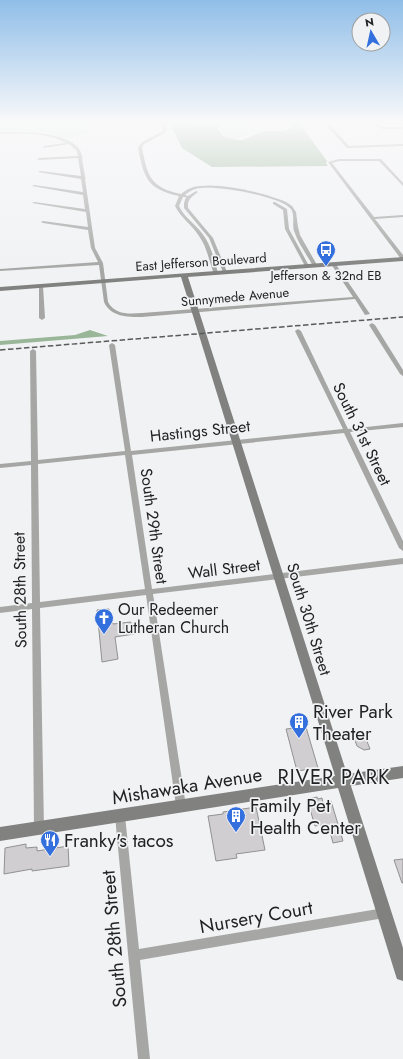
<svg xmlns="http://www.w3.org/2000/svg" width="403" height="1059" viewBox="0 0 403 1059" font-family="Jost,sans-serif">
<rect width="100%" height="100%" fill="#f1f2f4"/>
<!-- green -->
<g fill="#d2e9d2">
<path d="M0,123H84L85,126L90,131L73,137L65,138L45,132L31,131H0Z"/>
<path d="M224,123H234L259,129L237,139C229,137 223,136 220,128Z"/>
</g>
<!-- forest -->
<g fill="#99b699">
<path d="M173,123L217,124H219L218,129L223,136L238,140H242L264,131H283L292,128L288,123H299L327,161L326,163L328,166L212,167L182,148L171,126Z"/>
<path d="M90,330L108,336L0,345V341L75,335Z"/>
</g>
<!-- building -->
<g fill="#d0ced0" stroke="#929192">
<path d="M109,609L110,621H112L113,624L131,622V624H134L135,630H133L134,634L115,637L118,659L102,662L97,610Z"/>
<path d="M306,727L318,768L297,771L286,729Z"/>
<path d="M363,731L370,749L364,750L357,746L352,733Z"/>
<path d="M317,797L318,799L322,798L323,803L331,801L343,841L333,843L328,824L315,826L307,799Z"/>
<path d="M256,807L265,850L236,854L237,858L216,861L208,816L223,814V812Z"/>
<path d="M26,844V848L37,847V851L68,846L69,866L32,871V869L4,874L5,848Z"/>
<path d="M403,859V883H402L394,860Z"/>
</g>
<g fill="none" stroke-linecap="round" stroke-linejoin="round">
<!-- street -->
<g fill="#a6a6a5" fill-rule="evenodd">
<path d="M161,123H165L167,130L165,133L144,144L142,148C148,177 150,187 181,194C187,189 193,186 201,186C224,183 264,193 286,202L292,206L296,212L298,227L300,235L317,265V266H313C307,255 298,243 294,231C292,224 295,215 291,209C281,196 219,186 202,188C195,188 190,191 185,195L188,196L196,191L198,192C192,197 187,199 188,208L213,238L227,272V273L223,272L209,238L184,208V203L186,197H183L179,206C184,217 194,223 201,232C211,244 214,259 218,273L214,274C209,261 207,247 199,236C192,225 181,218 175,206L179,196C147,189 144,178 138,148L142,142L163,131V130Z"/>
<path d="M324,123H328L349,146L403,144V146L347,148Z"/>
<path d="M372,123H376L382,127H403V129H381Z"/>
<path d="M0,132C19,132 78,130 82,156L83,157L82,158L85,177L86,178L85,179L95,248L103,263L108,302C115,315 129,314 142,313L353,297L331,264L333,263H335L370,314L365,315L355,299L142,317C127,317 111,317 104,302L99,265L0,271V269L98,262L91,248L88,230L43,223L41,222L43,221L88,227L86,212L32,203L34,202L85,209L83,195L32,186L34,185L83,192L81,179L38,172L40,171L81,176L78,158L39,160L37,159L39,158L78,156L77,151L69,144L43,148L44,146L66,143C46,132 21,134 0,134Z"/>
<path d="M339,159H381L403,183V186L379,161H339L332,163L374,217L403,215V217L375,219L403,255V259H401L328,162Z"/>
<path d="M273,202H275L287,209L289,229L309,266V267L305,266L285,229L283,210L273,204Z"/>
<path d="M39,285L43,286L45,318L42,320L39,318Z"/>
<path d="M372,323L375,325L403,370V376L400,374L369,325Z"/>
<path d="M298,329L301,331L348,429L403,423V427L350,432L403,541V551L399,548L344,433L132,455L152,589L403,558V564L153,594L186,806L184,809L181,811L178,809L176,806L146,595L40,608L44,829L42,832L39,834L36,832L34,829L32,609L0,613V607L32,603L31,465L0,468V464L31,461L30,351L33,349L36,351L38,460L125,451L109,345L112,343L115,345L131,451L343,429L295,331ZM125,455L145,589L40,602L38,464Z"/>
<path d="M120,811L123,813L125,816L139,949L384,908L388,909L389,913L388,917L384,918L140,960L150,1059H138L115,816L117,813Z"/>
</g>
<!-- secondary -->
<path fill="#818180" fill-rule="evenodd" d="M403,257V261L188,277L347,774L403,766V778L351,786L403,948V981L397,979L395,973L338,788L0,841V827L335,776L181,277L0,291V287Z"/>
<!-- rail -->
<path stroke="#585959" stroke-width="1.5" stroke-dasharray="5.5 2.5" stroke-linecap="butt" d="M0,350L403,317"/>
</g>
<!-- sky -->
<linearGradient id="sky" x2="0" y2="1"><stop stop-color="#90bee8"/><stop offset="0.45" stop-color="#f9f9fa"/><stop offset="1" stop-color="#f9f9fa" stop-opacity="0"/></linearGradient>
<rect width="403" height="271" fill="url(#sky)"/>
<!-- icons -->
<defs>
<g id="bus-pin" transform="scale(1)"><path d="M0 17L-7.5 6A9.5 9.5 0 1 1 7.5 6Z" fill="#336fdd" stroke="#f1f2f4"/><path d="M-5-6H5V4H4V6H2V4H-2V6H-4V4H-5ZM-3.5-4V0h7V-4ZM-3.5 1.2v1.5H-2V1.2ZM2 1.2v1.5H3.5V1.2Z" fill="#fff"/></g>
<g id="church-pin" transform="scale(1)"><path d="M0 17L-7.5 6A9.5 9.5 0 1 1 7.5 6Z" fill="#336fdd" stroke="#f1f2f4"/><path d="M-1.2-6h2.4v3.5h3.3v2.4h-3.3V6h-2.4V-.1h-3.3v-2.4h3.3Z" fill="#fff"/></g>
<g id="building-pin" transform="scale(1)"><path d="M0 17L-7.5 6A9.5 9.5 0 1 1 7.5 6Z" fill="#336fdd" stroke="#f1f2f4"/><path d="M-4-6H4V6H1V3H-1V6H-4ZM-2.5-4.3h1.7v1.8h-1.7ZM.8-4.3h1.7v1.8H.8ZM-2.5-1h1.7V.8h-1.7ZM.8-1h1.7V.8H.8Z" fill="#fff"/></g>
<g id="restaurant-pin" transform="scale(1)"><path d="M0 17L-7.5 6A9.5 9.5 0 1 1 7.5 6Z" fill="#336fdd" stroke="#f1f2f4"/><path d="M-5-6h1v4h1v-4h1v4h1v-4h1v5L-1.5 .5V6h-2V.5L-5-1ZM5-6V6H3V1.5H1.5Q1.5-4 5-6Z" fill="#fff"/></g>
</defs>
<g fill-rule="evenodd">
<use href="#bus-pin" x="326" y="250"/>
<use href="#church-pin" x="104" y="618"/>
<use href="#building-pin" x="299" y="722"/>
<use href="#building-pin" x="236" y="816"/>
<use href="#restaurant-pin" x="50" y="840"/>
</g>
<g text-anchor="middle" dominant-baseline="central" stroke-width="3.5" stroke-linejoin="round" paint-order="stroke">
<!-- far-street labels -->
<g font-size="13" fill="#212222" stroke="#f1f2f4">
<text transform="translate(201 262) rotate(-4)">East Jefferson Boulevard</text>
<text transform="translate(235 297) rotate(-5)">Sunnymede Avenue</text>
</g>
<!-- far-poi labels -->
<g font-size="13" fill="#212222" stroke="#f1f2f4">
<text x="326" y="275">Jefferson &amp; 32nd EB</text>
</g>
<!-- street labels -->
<g font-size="16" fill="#212222" stroke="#f1f2f4">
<text transform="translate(200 431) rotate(-6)">Hastings Street</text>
<text transform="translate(362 434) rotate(64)">South 31st Street</text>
<text transform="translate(154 526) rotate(82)">South 29th Street</text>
<text transform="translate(224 569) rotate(-7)">Wall Street</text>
<text transform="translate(20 590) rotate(-91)">South 28th Street</text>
<text transform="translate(309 619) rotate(73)">South 30th Street</text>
</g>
<!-- poi labels -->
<g font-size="16" fill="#212222" stroke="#f1f2f4" text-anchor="start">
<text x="118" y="609">Our Redeemer<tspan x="118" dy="18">Lutheran Church</tspan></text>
</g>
<!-- near-poi labels -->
<g font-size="19" fill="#212222" stroke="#f1f2f4" text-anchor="start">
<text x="313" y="711">River Park<tspan x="313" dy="22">Theater</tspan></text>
<text x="250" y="805">Family Pet<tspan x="250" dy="22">Health Center</tspan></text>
<text x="64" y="840">Franky's tacos</text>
</g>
<!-- near-street labels -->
<g font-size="19" fill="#212222" stroke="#f1f2f4">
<text transform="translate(187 786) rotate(-9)">Mishawaka Avenue</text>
<text transform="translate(256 917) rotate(-10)">Nursery Court</text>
<text transform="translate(114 939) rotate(-95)">South 28th Street</text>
</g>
<!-- near-neighbourhood labels -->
<g font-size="20" letter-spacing="1" fill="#212222" stroke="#f1f2f4">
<text x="334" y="777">RIVER PARK</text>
</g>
</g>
<!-- north arrow -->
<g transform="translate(371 32) rotate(351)"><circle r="19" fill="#f1f2f4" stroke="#9e9fa0"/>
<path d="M0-3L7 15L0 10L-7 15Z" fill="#336fdd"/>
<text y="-6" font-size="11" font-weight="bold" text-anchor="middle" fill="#212222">N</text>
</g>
</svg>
